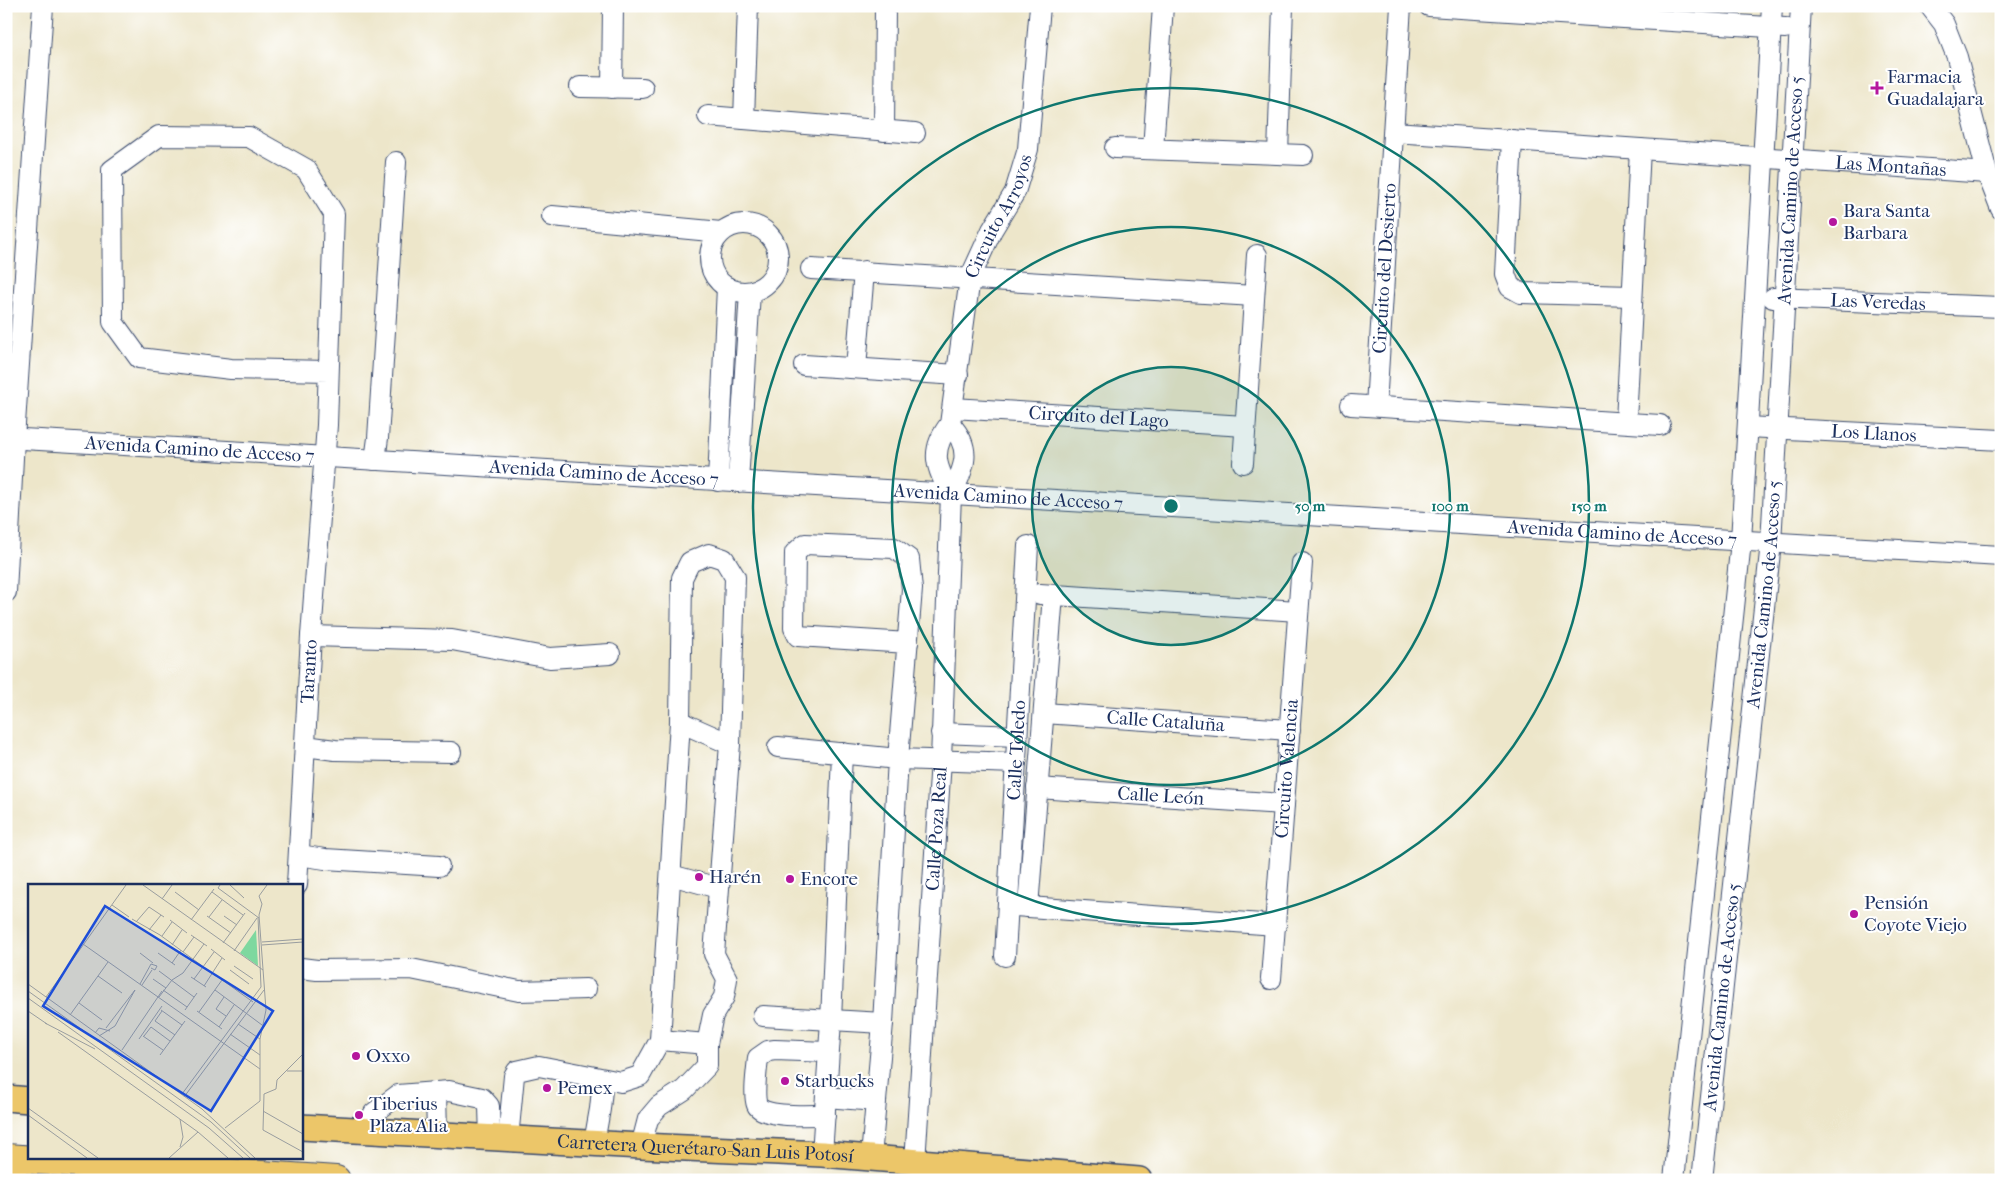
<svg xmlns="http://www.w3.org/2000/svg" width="2007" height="1186" viewBox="0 0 2007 1186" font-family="'IM FELL French Canon',serif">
<rect width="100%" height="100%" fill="#fff"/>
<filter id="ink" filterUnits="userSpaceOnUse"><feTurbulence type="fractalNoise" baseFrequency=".02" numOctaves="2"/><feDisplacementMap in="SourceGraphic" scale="10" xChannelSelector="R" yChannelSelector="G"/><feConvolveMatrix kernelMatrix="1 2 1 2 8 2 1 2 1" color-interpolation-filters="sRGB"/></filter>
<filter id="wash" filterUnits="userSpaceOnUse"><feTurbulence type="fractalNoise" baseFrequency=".0096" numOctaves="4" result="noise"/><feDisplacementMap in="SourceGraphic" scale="20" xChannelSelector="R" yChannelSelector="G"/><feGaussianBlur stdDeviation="1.12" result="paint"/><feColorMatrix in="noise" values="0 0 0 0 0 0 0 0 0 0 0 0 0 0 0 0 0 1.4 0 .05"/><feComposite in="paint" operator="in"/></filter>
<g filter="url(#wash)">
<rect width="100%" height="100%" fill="#ede6ca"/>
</g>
<g filter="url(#ink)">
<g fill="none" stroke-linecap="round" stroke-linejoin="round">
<!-- minor casing -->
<g stroke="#3a4a6e" stroke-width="22">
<g id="minor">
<path d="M1429,6L1785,28"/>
<path d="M1930,6L1944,24L1957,57L1987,173L2001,209"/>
<path d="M580,87L643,88"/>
<path d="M612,88L613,6"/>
<path d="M708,116L915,133"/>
<path d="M744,119L748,6"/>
<path d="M884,131L885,6"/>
<path id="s1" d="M1394,132L1987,173"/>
<path d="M1512,140L1505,274L1510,287L1521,293L1632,296"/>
<path d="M1115,148L1303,155"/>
<path d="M1153,149L1163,6"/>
<path d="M1278,154L1283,6"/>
<path d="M552,216L721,232"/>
<circle cx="744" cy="258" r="34"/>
<path d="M811,269L1254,296"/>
<path id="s2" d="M1773,298L2001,307"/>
<path d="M804,365L958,375"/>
<path d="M856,368L864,271"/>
<path d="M1351,405L1660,425"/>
<path id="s3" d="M1376,406L1401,6"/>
<path id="s4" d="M953,408L1245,426"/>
<path d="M1626,422L1640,149"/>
<path id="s5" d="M1748,427L2001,440"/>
<path id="s6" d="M6,438L2001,556"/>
<path d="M375,460L378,438L396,162"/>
<path d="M1243,463L1257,255"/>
<path d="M718,481L727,287"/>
<path d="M738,482L750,292"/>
<path id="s7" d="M951,494C936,467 929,451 950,424L970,278L992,230L1015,192L1028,149L1040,6"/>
<path d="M6,592L14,439L43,6"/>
<path d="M1040,594L1298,611"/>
<path d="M311,636L452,640L550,658L610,654"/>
<path d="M908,643L798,636L794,628L795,553L805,544L894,548L909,559L912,589L898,759L1016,763"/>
<path id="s8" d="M1044,713L1290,730"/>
<path d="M680,722L730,744"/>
<path d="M941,733L1017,736"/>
<path d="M305,746L335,750L451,752"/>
<path d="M778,747L898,759L883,1023L871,1157"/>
<path id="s9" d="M1037,788L1284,804"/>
<path d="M299,855L325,859L439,866"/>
<path d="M671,875L718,888"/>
<path id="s10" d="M297,885L311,636L327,425L334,214L306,169L249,137L159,136L112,170L113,322L139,358L231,369L328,371"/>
<path d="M1015,906L1276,925"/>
<path d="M1028,907L1053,595"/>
<path id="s11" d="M1005,956L1028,546"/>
<path d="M301,968L317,970L411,969L519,991L586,989"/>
<path id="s12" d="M1271,979L1302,563"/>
<path d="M763,1016L883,1023"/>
<path d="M660,1040L707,1044"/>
<path d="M436,1092L437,1135"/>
<path d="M826,1097L876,1101"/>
<path d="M825,1115C811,1115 762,1118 757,1105C753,1095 757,1069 758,1058L768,1051L775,1050L828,1052"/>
<path d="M365,1131L374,1113L398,1095L449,1091L482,1098L489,1106L490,1138"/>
<path d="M508,1139L514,1076L517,1071L539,1066L621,1082L640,1076L660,1040L680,722L682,578L690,562L709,554L724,559L735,577L730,744L714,954L727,979L724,997L713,1015L707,1044V1066L684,1090L659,1106L648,1119L641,1146"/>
<path d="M594,1143L600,1109L603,1080"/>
<path d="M822,1154L831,1021L842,753"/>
<path id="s13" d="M915,1162L941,760L951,494C965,467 973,449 950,424"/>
<path d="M1674,1180L1741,541L1772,6"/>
<path id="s14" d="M1702,1180L1771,543L1801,6"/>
</g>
</g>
<!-- major casing -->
<g stroke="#3a4a6e" stroke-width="28">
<g id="major">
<path d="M6,1098L29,1100"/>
<path id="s15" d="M301,1127L641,1146L822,1154L1139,1180"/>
</g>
</g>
<!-- highway casing -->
<g stroke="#3a4a6e" stroke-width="30">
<path id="highway" d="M6,1158L336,1180"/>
</g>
<!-- minor -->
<use href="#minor" stroke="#fff" stroke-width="20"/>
<!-- major -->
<use href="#major" stroke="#ecc669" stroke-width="25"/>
<!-- highway -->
<use href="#highway" stroke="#ecc669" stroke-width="28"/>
</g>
</g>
<!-- distance rings -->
<circle cx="1171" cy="506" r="139" fill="#0f766e" fill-opacity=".12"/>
<g fill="none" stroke="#0f766e" stroke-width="2.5">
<circle cx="1171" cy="506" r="139"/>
<circle cx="1171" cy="506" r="279"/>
<circle cx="1171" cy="506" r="418"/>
</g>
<!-- markers -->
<g fill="#b5179e" stroke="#fff" stroke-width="2">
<path d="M1874.5 80.5h5v5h5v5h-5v5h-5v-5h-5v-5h5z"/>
<circle cx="1833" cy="222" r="5"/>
<circle cx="699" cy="877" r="5"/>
<circle cx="790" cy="879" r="5"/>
<circle cx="1854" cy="914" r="5"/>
<circle cx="356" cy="1056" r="5"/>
<circle cx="785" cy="1081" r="5"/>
<circle cx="547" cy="1088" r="5"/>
<circle cx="359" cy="1115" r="5"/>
</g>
<g text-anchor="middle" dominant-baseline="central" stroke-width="4" stroke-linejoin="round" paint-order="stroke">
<!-- poi labels -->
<g font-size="19" fill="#1b2f5e" stroke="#fff" text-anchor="start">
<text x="1887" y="77">Farmacia<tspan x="1887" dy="22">Guadalajara</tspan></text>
<text x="1843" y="211">Bara Santa<tspan x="1843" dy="22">Barbara</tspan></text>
<text x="709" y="877">Harén</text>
<text x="800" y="879">Encore</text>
<text x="1864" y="903">Pensión<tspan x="1864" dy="22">Coyote Viejo</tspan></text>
<text x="366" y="1056">Oxxo</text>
<text x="795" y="1081">Starbucks</text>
<text x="557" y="1088">Pemex</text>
<text x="369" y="1104">Tiberius<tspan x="369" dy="22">Plaza Alia</tspan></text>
</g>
<!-- street labels -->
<g font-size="19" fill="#1b2f5e" stroke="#fff">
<text stroke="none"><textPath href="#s1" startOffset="498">Las Montañas</textPath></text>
<text stroke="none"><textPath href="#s14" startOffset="994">Avenida Camino de Acceso 5</textPath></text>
<text stroke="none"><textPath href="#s7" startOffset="292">Circuito Arroyos</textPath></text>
<text stroke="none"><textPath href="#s3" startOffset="138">Circuito del Desierto</textPath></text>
<text stroke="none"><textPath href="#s2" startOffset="105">Las Veredas</textPath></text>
<text stroke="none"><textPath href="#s4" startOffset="146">Circuito del Lago</textPath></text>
<text stroke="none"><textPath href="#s5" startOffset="126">Los Llanos</textPath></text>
<text stroke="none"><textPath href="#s6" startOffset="194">Avenida Camino de Acceso 7</textPath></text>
<text stroke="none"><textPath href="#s6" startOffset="599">Avenida Camino de Acceso 7</textPath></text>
<text stroke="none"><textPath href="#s6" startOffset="1004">Avenida Camino de Acceso 7</textPath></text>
<text stroke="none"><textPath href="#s6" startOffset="1619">Avenida Camino de Acceso 7</textPath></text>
<text stroke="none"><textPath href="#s14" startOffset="589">Avenida Camino de Acceso 5</textPath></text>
<text stroke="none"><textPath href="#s10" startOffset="214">Taranto</textPath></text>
<text stroke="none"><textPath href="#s8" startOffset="122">Calle Cataluña</textPath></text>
<text stroke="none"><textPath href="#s11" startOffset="206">Calle Toledo</textPath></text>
<text stroke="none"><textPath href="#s12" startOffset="211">Circuito Valencia</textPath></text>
<text stroke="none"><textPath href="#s9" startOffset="124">Calle León</textPath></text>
<text stroke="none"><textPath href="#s13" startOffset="334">Calle Poza Real</textPath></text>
<text stroke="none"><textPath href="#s14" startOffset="184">Avenida Camino de Acceso 5</textPath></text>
<text stroke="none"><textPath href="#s15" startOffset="405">Carretera Querétaro-San Luis Potosí</textPath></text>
</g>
</g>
<!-- overview -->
<g transform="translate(28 884)">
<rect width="275" height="275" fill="#ede6ca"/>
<path d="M228,46L230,82L212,69Z" fill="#7ed89f"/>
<path fill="none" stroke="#999d9f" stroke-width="1" d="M115,1L235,86M192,1L190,4L231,34M202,1L216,14M147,8L171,26M184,8L215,31M134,15L144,1M84,21L101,33M179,32L203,49M196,32L209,41M181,33L194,16M230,33L233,103M104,35L132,51L188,92M142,36L159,49M163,36L186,5M108,38L121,23L136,33M121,46L133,31M163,51L179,62M134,52L144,38M234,58L275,55M195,59L217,29M55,60L232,185M144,61L154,46M234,61L275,58M183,65L197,76M206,67L229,34M155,68L166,53M112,69L125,79M130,69L147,81M144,79L153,66M206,82L225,95M202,86L221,100M131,87L166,113M70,92L94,109M163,93L178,103M190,93L225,118M125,95L138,104M166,95L186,68M0,100L174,225L227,274M112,100L123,80L129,82L127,86L123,84M114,101L124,86M176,102L194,74M135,106L159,123M187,106L234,141M0,107L183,238L222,274M18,113L98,1M131,113L144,96L155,89L176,60M196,113L188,125L198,132M0,114L181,244L215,274M51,119L74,136M133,126L154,141M157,126L169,109M0,127L19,140M134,127L127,137L147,151M169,127L194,145M171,128L194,96M42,131L80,78M17,139L67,165M210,140L232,155M191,143L206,121M78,144L107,106M30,148L170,248L200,274M67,149L71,144L82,147M202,150L232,171M71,152L87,142L107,106M115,152L135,166M116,152L123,143L142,157M111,155L134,122M94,166L134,107M275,170L249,196L248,205L236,210L235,246L275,268M132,171L157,137M259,187H275M154,210L233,103M156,213L236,106M0,224L70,274M235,227L275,250M0,231L59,274M197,244L232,217V155L238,126L231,31L234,20L231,12L239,1M152,263L155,253L152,235M141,274L170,248"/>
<path fill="#1d4ed8" fill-opacity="0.15" stroke="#1d4ed8" stroke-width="2.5" d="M77,22L245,127L183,227L15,122Z"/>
<rect width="275" height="275" fill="none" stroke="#1b2f5e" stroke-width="2.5"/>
</g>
<circle cx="1171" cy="506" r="8" fill="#0f766e" stroke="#fff" stroke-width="2.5"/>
<g font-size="15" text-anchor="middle" font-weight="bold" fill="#0f766e" stroke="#fff" stroke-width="4" stroke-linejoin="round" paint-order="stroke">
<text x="1310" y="511">50 m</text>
<text x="1450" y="511">100 m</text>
<text x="1589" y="511">150 m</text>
</g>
<!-- margin -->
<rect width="2007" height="1186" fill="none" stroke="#fff" stroke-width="25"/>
</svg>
